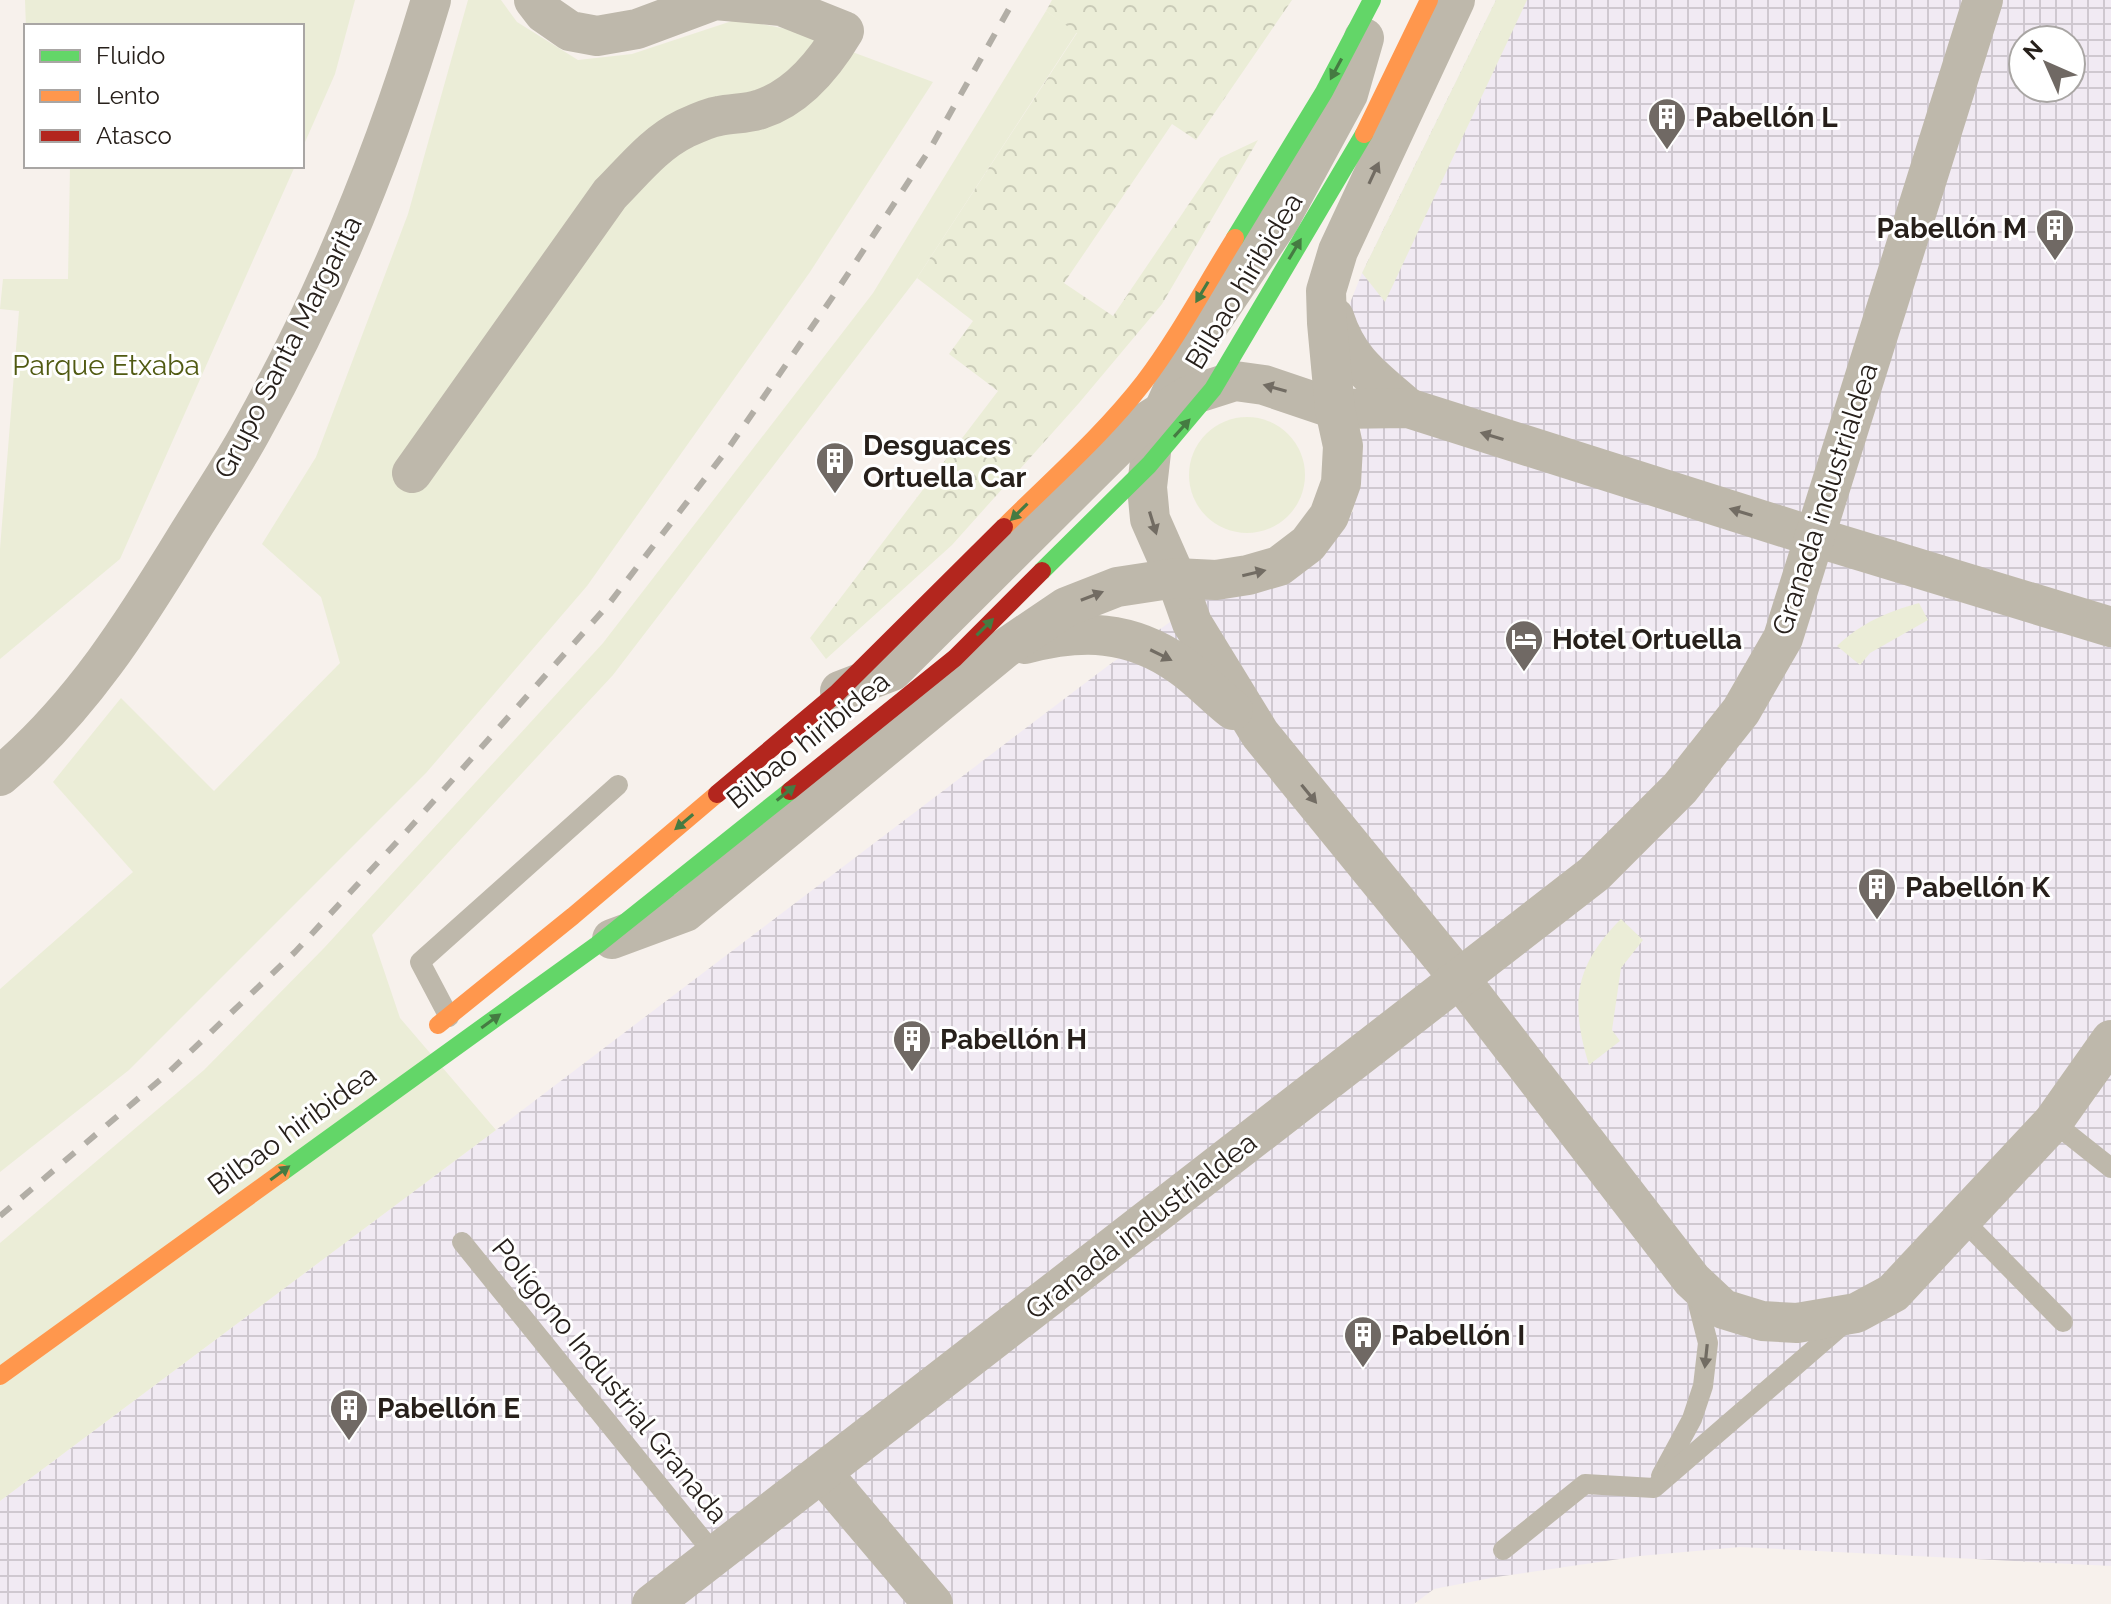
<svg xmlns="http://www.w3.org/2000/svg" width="2111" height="1604" viewBox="0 0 2111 1604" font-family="Raleway,sans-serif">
<defs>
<pattern id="industrial-grid" width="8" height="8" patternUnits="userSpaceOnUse" patternTransform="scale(2)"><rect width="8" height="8" fill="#f1eaf3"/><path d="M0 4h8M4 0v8" fill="none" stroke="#cfc8d0"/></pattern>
<pattern id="forest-crowns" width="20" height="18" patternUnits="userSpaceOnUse" patternTransform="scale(2)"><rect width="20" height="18" fill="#ebedd7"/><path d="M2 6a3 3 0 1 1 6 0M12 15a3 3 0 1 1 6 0" fill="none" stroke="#cacbb8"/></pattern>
</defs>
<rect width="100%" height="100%" fill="#f7f1ec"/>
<!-- industrial -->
<path fill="url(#industrial-grid)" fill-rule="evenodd" d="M1496,0H2111V1566L1740,1547L1640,1556L1496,1577L1434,1589L1414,1604H0V1501L496,1130L1109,665L1210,594L1327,549L1353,511L1361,468L1360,434L1377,357L1346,313L1362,273ZM2023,40H2071V88H2023Z"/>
<!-- green -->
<g fill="#ebedd7">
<path d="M25,0H355L335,74L302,149V26L26,28Z"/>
<path d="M468,0H501L517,22L578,60L632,54L738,19L796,31L933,82L810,272L587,586L426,773L129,1070L0,1172V989L133,872L53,782L121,698L214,791L340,663L321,597L262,544L316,457L408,214Z"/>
<path d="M1496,0H1527L1385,302L1362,273Z"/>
<path d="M1046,11L1077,32L917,278L613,675L372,935L400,1018L496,1130L0,1501V1243L204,1070L325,947L603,643L873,293Z"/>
<path d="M70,166H295L120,559L0,659V549L19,311L0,309L3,279H68Z"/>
<circle cx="1247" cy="475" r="58"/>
<path d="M1919,603L1928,620L1870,653L1860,665L1837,646C1861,623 1887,612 1919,603Z"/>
<path d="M1621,919L1643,940L1621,968L1612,1030L1620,1041L1589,1065C1570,1003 1574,966 1621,919Z"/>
</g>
<!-- forest -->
<path fill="url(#forest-crowns)" d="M1052,0H1292L1196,140L1172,124L1064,283L1113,316L1220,158L1258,140L1162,304L1079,403L952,545L826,659L810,638L998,391L949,354L973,321L917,278L1077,33L1046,11Z"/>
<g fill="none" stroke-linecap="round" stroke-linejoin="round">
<!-- lane -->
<g stroke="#beb8ab" stroke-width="20">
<path d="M449,1017L420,962L618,785"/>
<path d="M2053,1122L2111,1168"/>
<path d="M1963,1220L2063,1322"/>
<path d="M462,1242L715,1555"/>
<path d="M1661,1476L1692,1419L1703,1386L1708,1343L1695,1292"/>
<path d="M1503,1550L1585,1484L1654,1488L1847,1321"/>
</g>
<!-- street -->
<g stroke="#beb8ab" stroke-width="40">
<path d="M1364,38L1348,94L1279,221L1189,354L1163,412L1153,435L1147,487L1150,519L1176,578L1192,623L1260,734L1459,978L1692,1280L1723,1309L1762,1321L1797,1323L1856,1313L1893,1293L2053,1122L2111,1040"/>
<path d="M1334,317C1349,363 1373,377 1408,408"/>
<path d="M412,473L610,194C633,171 655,143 684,129C695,124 707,118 719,116C733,113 748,114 761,109C798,97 825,63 844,31L781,6L715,0L637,29L597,36L570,31L544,13L534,0"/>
<path d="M1025,644C1082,629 1130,630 1180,665C1199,678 1215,696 1233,710"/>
<path d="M840,691L892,671L1135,429L1188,396L1235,381L1264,385L1335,409L1408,408L1815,537L2111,627"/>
<path d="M0,776C81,708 134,623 189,533C210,499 233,465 252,430C327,295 387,148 431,0"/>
<path d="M612,939L685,912L1004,649L1066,607L1117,587L1176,578L1216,580L1248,575L1279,566L1308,544L1329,516L1341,483L1343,446L1335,409L1327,323L1326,291L1338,251L1455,0"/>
<path d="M822,1473L933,1604"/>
<path d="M652,1604L1594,874L1680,788L1741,711L1783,638L1983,0"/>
</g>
<!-- fast -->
<g stroke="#63d668" stroke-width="18">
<path d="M1235,238L1324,92L1372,0"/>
<path d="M1042,571L1149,465L1213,389L1364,134"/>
<path d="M281,1173L597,945L790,791"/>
</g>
<!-- slow -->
<g stroke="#ff974d" stroke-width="18">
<path d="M1364,134L1429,0"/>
<path d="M1004,527C1051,480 1103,435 1144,382C1178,337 1205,286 1235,238"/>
<path d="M438,1025L573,916L717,794"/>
<path d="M0,1376L281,1173"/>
</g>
<!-- jam -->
<g stroke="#b3261e" stroke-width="18">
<path d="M790,791L955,658L1042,571"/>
<path d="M717,794L837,693L1004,527"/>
</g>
<!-- rail -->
<path stroke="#b2aea6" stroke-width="6" stroke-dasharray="14 14" stroke-linecap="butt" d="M0,1216L167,1074L295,952L407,831L608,605L730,446L836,292L930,149L1014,0"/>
</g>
<!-- one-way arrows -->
<defs><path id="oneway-solid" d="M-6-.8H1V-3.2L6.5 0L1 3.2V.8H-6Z" transform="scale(2)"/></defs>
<g fill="#457b42">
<use href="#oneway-solid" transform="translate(1336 69) rotate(118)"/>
<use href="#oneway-solid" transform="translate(1295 249) rotate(-59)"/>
<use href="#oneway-solid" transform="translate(1202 292) rotate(121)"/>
<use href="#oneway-solid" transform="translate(1182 428) rotate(-48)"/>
<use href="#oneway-solid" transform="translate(1019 512) rotate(135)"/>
<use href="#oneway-solid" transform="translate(985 627) rotate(-45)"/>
<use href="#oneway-solid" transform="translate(786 793) rotate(-39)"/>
<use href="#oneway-solid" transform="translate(684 822) rotate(140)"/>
<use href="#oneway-solid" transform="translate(491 1021) rotate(-36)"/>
<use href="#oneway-solid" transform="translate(280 1173) rotate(-36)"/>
</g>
<g fill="#726c63">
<use href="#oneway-solid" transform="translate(1374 173) rotate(-65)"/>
<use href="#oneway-solid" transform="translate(1275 388) rotate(-164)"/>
<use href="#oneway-solid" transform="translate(1492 436) rotate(-163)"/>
<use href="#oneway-solid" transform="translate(1741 512) rotate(-163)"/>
<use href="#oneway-solid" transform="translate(1153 523) rotate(73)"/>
<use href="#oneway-solid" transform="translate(1254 573) rotate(-13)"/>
<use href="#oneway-solid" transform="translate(1092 596) rotate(-21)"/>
<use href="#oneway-solid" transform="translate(1161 655) rotate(26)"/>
<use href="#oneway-solid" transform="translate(1309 794) rotate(51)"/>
<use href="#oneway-solid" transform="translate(1706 1356) rotate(96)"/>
</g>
<!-- icons -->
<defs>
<g id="building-pin" transform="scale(2)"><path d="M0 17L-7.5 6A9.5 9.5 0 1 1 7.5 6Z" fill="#706964" stroke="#fff"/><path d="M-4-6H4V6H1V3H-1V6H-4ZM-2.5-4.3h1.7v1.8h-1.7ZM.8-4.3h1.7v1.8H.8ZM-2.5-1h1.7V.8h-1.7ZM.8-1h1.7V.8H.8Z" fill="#fff"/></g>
<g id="hotel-pin" transform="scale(2)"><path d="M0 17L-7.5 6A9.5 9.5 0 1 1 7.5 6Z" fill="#706964" stroke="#fff"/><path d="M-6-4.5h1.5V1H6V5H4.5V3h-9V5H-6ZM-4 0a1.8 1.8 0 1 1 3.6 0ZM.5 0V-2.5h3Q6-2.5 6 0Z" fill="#fff"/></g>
</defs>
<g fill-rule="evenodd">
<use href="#building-pin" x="1667" y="117"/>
<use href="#building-pin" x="2055" y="228"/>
<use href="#building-pin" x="835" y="461"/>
<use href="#hotel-pin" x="1524" y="639"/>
<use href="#building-pin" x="1877" y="887"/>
<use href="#building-pin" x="912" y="1039"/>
<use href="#building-pin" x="1363" y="1335"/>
<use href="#building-pin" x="349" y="1408"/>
</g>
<g text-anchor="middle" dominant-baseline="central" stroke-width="6" stroke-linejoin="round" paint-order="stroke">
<!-- poi labels -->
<g font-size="28" font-weight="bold" fill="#27201b" stroke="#fff" text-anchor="start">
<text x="1695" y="117">Pabellón L</text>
<text x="2027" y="228" text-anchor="end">Pabellón M</text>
<text x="863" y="445">Desguaces<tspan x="863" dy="32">Ortuella Car</tspan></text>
<text x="1552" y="639">Hotel Ortuella</text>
<text x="1905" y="887">Pabellón K</text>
<text x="940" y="1039">Pabellón H</text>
<text x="1391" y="1335">Pabellón I</text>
<text x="377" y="1408">Pabellón E</text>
</g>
<!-- street labels -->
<g font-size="28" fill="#27201b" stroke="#fff">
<text transform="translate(1244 281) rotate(-59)">Bilbao hiribidea</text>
<text transform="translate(288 347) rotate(-63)">Grupo Santa Margarita</text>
<text transform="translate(1825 499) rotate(-72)">Granada industrialdea</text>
<text transform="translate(808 740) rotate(-39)">Bilbao hiribidea</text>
<text transform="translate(292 1130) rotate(-36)">Bilbao hiribidea</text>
<text transform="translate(1141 1226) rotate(-38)">Granada industrialdea</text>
<text transform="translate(610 1381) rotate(51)">Polígono Industrial Granada</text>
</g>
<!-- park labels -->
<g font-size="28" fill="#505a12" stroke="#fff">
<text x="106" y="365">Parque Etxaba</text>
</g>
</g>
<!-- legend -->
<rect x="24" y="24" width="280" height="144" fill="#ffffff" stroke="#a9a6a4" stroke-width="2"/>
<rect x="40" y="50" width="40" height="12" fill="#63d668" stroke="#a9a6a4" stroke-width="2"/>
<text x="96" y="64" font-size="24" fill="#27201b">Fluido</text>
<rect x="40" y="90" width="40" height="12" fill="#ff974d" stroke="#a9a6a4" stroke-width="2"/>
<text x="96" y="104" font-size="24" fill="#27201b">Lento</text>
<rect x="40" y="130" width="40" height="12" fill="#b3261e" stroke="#a9a6a4" stroke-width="2"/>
<text x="96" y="144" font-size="24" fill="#27201b">Atasco</text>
<!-- north arrow -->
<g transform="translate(2047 64) rotate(315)"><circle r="38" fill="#ffffff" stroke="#a9a6a4" stroke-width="2"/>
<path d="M0-6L14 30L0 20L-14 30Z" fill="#706964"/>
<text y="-12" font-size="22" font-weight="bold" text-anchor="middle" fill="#27201b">N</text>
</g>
</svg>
